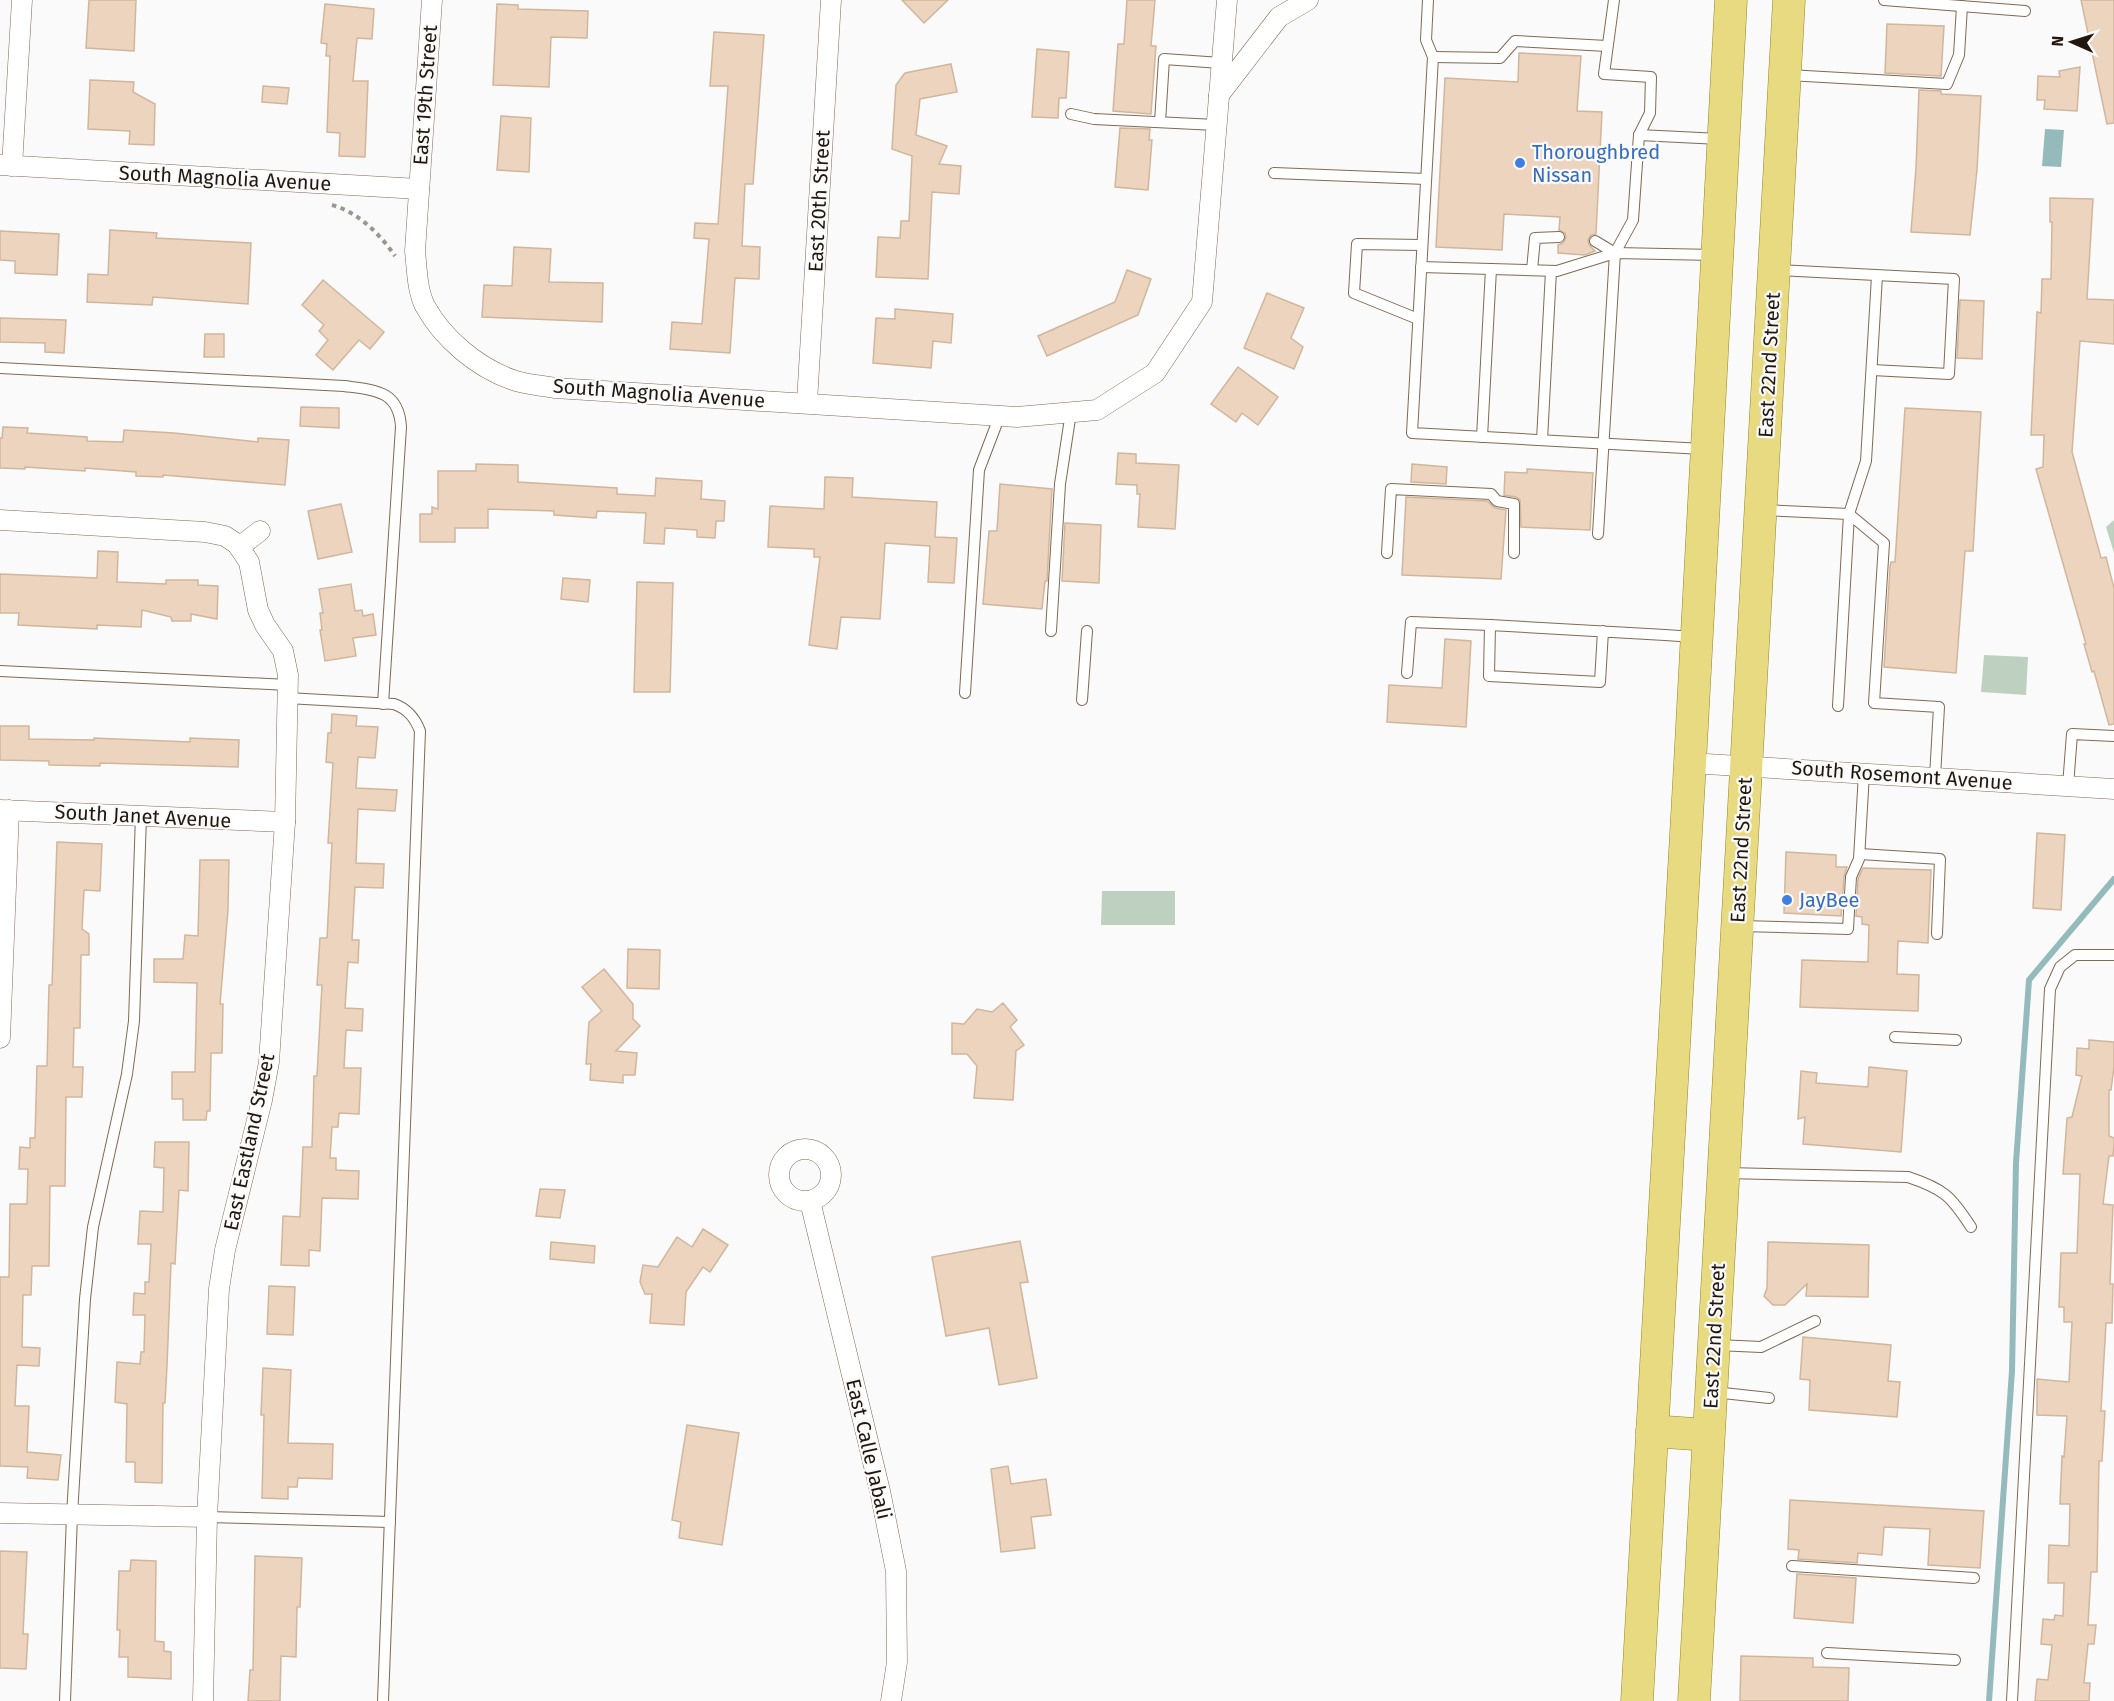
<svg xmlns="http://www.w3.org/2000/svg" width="2114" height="1701" viewBox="0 0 2114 1701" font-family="'Fira Sans',sans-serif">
<rect width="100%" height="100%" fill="#fafafa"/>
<!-- green -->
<g fill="#bed1c0">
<path d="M2114,520V553L2106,527Z"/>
<path d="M1984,655L2028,657L2026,695L1981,692Z"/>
<path d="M1102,891H1175V925H1101Z"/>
</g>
<!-- water -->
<path fill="#94babc" d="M2045,129L2064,130L2061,167L2042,166Z"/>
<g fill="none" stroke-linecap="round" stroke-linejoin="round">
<!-- stream -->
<path stroke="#94babc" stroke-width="6" d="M1989,1701L2012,1371L2016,1163L2029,980L2114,879"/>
</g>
<!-- building -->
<g fill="#edd4be" stroke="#d1b69c" stroke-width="1.5">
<path d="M89,0H136L134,51L86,48Z"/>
<path d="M902,0H948L924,23Z"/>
<path d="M1127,0H1155L1151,46H1156L1151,114L1113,111L1118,44H1124Z"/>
<path d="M2081,0H2114V123L2107,124Z"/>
<path d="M325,4L374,9L372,39L357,38L353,81H368L365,157L339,156L340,133L327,132L330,56H326L327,44L321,43Z"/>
<path d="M497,4L518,5V9L588,11L587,38L551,37L549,87L493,85Z"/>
<path d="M1887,24L1944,26L1941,76L1885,73Z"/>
<path d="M714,32L764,35L753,184H745L742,246L760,247L759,279L735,278L730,353L670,349L672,322L702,324L709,239L694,238L695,223L718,224L728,86H710Z"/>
<path d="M1037,49L1069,52L1066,98H1059L1058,118L1032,117Z"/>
<path d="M1519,53L1581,56L1577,111L1602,112L1596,234L1591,235L1588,240L1589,245L1595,251L1585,255L1558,253V245L1563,243L1566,237L1565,233L1559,230L1560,217L1504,214L1502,250L1436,247L1445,78L1518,82Z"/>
<path d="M951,64L957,92L920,99L916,135L947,146L939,164L961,166L959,194L932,192L928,279L876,277L878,237L900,238L901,221H909L912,156L892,149L896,85L905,73Z"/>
<path d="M2080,67L2077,111L2044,109L2045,100H2037L2038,76L2060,77L2059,71Z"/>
<path d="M90,80L134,82L133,92L155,104L154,145L129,144L130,131L88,129Z"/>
<path d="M263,86L289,88L287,104L262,102Z"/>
<path d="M1919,90L1941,91V94L1981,96L1977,170L1970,235L1911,232L1916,168Z"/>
<path d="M501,116L531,118L529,172L497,170Z"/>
<path d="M1120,128L1150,129L1149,140H1152L1148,190L1115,187Z"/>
<path d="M2050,198L2093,199L2087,299L2114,300V344L2080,341L2072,452L2101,558L2106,557L2114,588V724L2109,725L2094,671L2092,672L2084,644H2086L2036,469L2043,467L2044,435H2031L2037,312L2041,313L2042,279H2051L2052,222H2050Z"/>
<path d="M110,230L157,233L156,238L251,243L248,304L153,297L152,305L87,302L88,274L108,275Z"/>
<path d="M0,231L59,234L57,275L15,273V261L0,260Z"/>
<path d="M514,247L551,249L549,282L603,283L602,322L482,317L484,285L512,286Z"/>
<path d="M1127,270L1151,279L1138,315L1047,356L1038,336L1115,302Z"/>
<path d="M323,280L384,332L370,349L359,340L333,370L316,355L328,340L319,331L324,325L302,305Z"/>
<path d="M1267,293L1304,308L1291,338L1303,347L1294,369L1244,348Z"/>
<path d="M1960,300L1984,301L1982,359L1957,358Z"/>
<path d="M895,309L953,314L951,343L933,341L931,368L873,363L876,318L895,319Z"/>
<path d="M0,318L66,320L64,353L45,352V343L0,342Z"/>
<path d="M205,334H224V357H204Z"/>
<path d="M1238,367L1278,397L1258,425L1242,413L1236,422L1211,404Z"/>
<path d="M301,407L339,408V428L300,426Z"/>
<path d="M1905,408L1981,412L1973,551H1965L1956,673L1884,667L1890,567L1891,562H1895Z"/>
<path d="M3,427L28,428L27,433L87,437V441L123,442L124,430L174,433L258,442V438L289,440L285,485L163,475V477L136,476V472L85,468V471L25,467V469L0,468V438H2Z"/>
<path d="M1118,453L1136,454V463L1179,465L1175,529L1138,527L1140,494H1137V485L1116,484Z"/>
<path d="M476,464L518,465V482L617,488V494L655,496L656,478L702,481L701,499L725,501L724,521H716L715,538L697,537V530L665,528L664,544L644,543L646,513L597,511L596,518L554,515V511L488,509V528H455V542H420V514H432V507L438,509V471H476Z"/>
<path d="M1412,464L1447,467L1446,484L1411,482Z"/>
<path d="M1527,469L1593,473L1590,530L1521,527L1520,500L1516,497L1504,495L1505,472L1527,473Z"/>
<path d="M825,477L853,478L852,497L937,502L935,537L957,538L954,583L928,582L930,546L885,543L880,619L841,617L837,649L809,645L820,557H814V549L768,547L770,506L824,509Z"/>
<path d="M1000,484L1052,489L1047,581H1045L1042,609L983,604L989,531H997Z"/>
<path d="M1406,497L1487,501L1495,508L1506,510L1501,579L1402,575Z"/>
<path d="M341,504L352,552L318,559L308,511Z"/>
<path d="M1065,523L1101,525L1099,583L1062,581Z"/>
<path d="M98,551L118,552L117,582L166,584V580H198V585L218,586L217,619L191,614V621H172L171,617L142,610L141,627L97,625V629L18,625L19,613H0V574L97,578Z"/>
<path d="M563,578L590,580L588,602L561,599Z"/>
<path d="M637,582L673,583L670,692H634Z"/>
<path d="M351,584L355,611L362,610L363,616L373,614L376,635L353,638L356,656L325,661L320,630H322L320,613H323L319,589Z"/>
<path d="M1445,639L1471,641L1466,727L1387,722L1389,685L1442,688Z"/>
<path d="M332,714L357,716L356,726L378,727L375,758L358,757L356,788L397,790L395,811L358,809L356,863L384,864L383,888L355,887L352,940H359L358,963L348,962L345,1008L363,1009L362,1031L346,1030L344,1068H361L359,1114L339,1113L338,1127H332L330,1158H336V1170L359,1171L358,1199L322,1198L320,1251L309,1250V1266L281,1265L283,1216L300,1217L303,1147H312L314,1076H317L322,985H317L320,938H327L332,843H328L333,763L326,762L328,733H331Z"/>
<path d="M0,726H29V739L94,740V738L190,742V738L239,740L238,767L100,763V766L49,765V761L0,760Z"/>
<path d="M2037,833L2065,835L2061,910L2033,908Z"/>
<path d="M57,842L102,844L100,891L84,890L82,929L89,934V955H81L80,1028H74L73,1067H83L82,1097H66L65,1186H50L49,1266H32L31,1295H23L22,1347L40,1348L39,1366L17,1365L15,1406H29L27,1452L61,1455L58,1480L27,1478L28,1467L0,1466V1277H9L10,1204H27L28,1169H19L20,1147L30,1148V1138H35L37,1066H47L49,985H52Z"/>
<path d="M1786,852L1836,855V867H1847L1844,877L1841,916L1784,913Z"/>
<path d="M200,860H229L228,910L220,1004H223L222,1053H211L210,1111H207L206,1120H183V1099H172V1072H195L197,983L154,982V959H183L185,935L198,936Z"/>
<path d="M1863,868L1931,870L1928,943L1898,941L1897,974L1919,975L1918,1011L1800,1007L1802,960L1868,962L1869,925L1862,924V917L1856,916L1858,879Z"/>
<path d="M628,949L660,950L659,989L627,988Z"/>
<path d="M604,969L633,1004V1019L640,1026L616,1051L637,1053L635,1075H623V1083L590,1080L591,1064H586L589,1022L602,1011L582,987Z"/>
<path d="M1003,1003L1017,1020L1010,1027L1024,1045L1016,1051L1013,1100L974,1098L977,1066L967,1054H952V1023L964,1024L977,1009L992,1012Z"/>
<path d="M2089,1040L2114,1042V1067L2111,1090H2109V1136L2114,1138V1146L2113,1156H2109L2103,1204L2113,1205L2110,1284H2113L2112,1323H2106L2101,1411H2105L2102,1461H2099L2097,1572H2091L2088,1625H2096L2094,1644H2088L2084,1683H2090L2089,1701H2035L2037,1679L2048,1680L2052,1645L2041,1644L2043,1619L2054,1620L2055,1615L2063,1616L2064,1583H2048L2049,1545L2069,1546L2070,1504H2060L2062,1456L2064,1457L2067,1416L2037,1415V1379L2069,1382L2072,1322H2064V1307H2059L2061,1253H2077L2080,1174H2063L2067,1118L2072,1117L2082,1076L2076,1075L2077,1048L2089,1049Z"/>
<path d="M1869,1067L1907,1071L1901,1152L1803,1144L1805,1117L1798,1119L1801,1071L1817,1073L1816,1083L1868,1087Z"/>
<path d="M155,1142H189L188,1191L179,1190L175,1264L171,1263L167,1366L165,1403H163L162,1483L135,1482V1462H126L127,1404L115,1402L117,1362L140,1364L141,1352H144L145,1315H133L134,1293L145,1294V1282H149L151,1244H138L140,1211L163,1212L164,1168L154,1167Z"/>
<path d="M540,1189L565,1190L560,1218L536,1216Z"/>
<path d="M703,1229L728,1245L710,1272L703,1267L686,1292L684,1325L650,1323L652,1294H645L640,1282L643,1265L658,1267L677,1237L692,1247Z"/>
<path d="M1020,1241L1028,1282L1020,1283L1037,1378L999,1385L989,1328L946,1336L932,1257Z"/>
<path d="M551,1242L595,1246L594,1263L550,1259Z"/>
<path d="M1768,1242L1869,1245L1868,1297L1806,1296L1807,1284L1785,1305H1773L1764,1296L1767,1288Z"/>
<path d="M269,1286L295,1287L293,1335L267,1334Z"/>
<path d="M1803,1337L1891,1345L1888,1381L1900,1382L1897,1417L1809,1410L1810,1380L1800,1379Z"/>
<path d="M263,1368L291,1370L288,1443L333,1444L332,1479L298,1478L297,1487H288V1499L262,1498L264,1415H261Z"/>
<path d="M687,1425L739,1433L722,1545L679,1538L681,1522L672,1520Z"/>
<path d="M1008,1466L1011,1484L1046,1479L1051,1515L1031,1517L1035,1548L1001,1552L991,1469Z"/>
<path d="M1790,1500L1984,1511L1980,1568L1928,1565L1930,1529L1884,1527L1882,1555L1858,1553L1857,1563L1798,1559L1799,1550L1788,1549Z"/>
<path d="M0,1551L27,1552L23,1634H28L26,1669L0,1668Z"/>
<path d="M255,1556L302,1558L300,1607H297L296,1657L281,1656L280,1701H248L250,1670H253Z"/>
<path d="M131,1560L156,1561L155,1641L164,1642V1651L171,1652V1679L128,1677V1657H119L120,1630H117L119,1571H130Z"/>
<path d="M1797,1574L1856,1578L1853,1623L1794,1618Z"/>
<path d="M1741,1656L1813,1658V1667L1849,1668L1848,1701H1740Z"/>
</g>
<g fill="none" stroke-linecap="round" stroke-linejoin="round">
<!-- lane casing -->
<g stroke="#826951" stroke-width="12">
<g id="lane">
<path d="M1428,0L1426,40L1433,57L1412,433L1703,449"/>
<path d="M1884,0L2025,11"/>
<path d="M1433,57L1500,58L1515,41L1607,46"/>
<path d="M1788,75L1947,84L1959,55L1962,6"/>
<path d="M1071,114L1094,119L1216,125"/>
<path d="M1160,122L1164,59L1221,63"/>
<path d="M1639,135L1720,139"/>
<path d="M1274,173L1426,179"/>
<path d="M1595,241L1615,253"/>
<path d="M1421,267L1557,271L1615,253L1715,255"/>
<path d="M1532,270L1535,238L1559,237"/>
<path d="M1777,270L1954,279L1949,374L1872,370"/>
<path d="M1418,319L1354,293L1357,244L1422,245"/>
<path d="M0,368L344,386C374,390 399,390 401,427L383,704"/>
<path d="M1482,437L1491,269"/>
<path d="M1542,440L1551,271"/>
<path d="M1764,510L1849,514L1866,461L1877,276"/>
<path d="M1849,514L1884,543L1874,703L1939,707L1935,777"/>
<path d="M1598,534L1615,253L1633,220L1639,135L1650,113L1651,77L1604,74L1614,0"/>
<path d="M1387,553L1391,489L1491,494L1497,501L1514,504V553"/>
<path d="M1051,631L1060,484L1071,412"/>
<path d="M1603,631L1600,682L1489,676L1490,625L1665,635L1694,637"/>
<path d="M0,671L288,685"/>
<path d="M1407,673L1411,622L1490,625"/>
<path d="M965,693L979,470L1000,415"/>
<path d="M287,698L394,704C408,709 415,718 420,731L383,1701"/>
<path d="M1082,700L1087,631"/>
<path d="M1838,706L1849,514"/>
<path d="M2068,786L2072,734L2114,736"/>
<path d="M1860,854L1940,859L1937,934"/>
<path d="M1740,926L1848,929L1851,877L1859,859L1864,773"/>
<path d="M1895,1037L1956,1040"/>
<path d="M1726,1173L1908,1177C1944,1189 1951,1196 1971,1227"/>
<path d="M1717,1345L1761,1347L1815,1321"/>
<path d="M1714,1392L1769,1398"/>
<path d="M207,1517L390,1522"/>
<path d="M1792,1566L1974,1578"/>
<path d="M1827,1653L1955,1660"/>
<path d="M65,1701L72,1515L85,1299L93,1227L127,1074L134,1021L141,816"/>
<path d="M2012,1701L2050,989L2060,967L2075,955H2114"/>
</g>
</g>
<!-- street casing -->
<g stroke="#826951" stroke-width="21">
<g id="street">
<path d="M432,0L415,251C417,269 417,290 425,306C443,339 478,368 513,380C526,385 541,385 555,388L1017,417L1097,410L1155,373L1202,302L1227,0"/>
<path d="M1219,95L1279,17L1308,0"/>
<path d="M0,165L419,189"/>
<path d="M12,166L22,0"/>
<path d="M807,402L831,0"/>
<path d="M0,520L205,532L225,536L237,544L249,562L258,610L265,625L283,651L288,675L285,822L269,1062L262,1100L225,1250L219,1289L207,1517L203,1701"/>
<path d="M239,547L260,531"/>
<path d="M1690,763L2114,789"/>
<path d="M0,810L285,822"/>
<path d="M0,1038L9,810"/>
<circle cx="805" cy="1175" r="26"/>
<path d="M810,1201L880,1491L896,1571L897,1662L891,1701"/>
<path d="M0,1513L207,1517"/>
</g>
</g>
<!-- primary casing -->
<g stroke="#978622" stroke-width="33">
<g id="primary">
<path d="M1652,1431L1708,1435"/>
<path d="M1637,1701L1690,763L1731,0"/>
<path d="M1694,1701L1789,0"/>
</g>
</g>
<!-- path -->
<path stroke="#9b9692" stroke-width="4" stroke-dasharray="4.5 4.5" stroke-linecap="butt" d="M332,205C358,212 380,234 395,256"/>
<!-- lane -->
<use href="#lane" stroke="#fff" stroke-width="10"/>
<!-- street -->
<use href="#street" stroke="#fff" stroke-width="20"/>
<!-- primary -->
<use href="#primary" stroke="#e7da81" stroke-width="32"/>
</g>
<!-- markers -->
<g fill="#3f7fe0" stroke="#fafafa" stroke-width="2">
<circle cx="1520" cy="163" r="6"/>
<circle cx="1787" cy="900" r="6"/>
</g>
<g text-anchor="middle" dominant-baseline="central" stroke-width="4.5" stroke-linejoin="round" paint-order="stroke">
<!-- street labels -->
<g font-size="20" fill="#21170e" stroke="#fafafa">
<text transform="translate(425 95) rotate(-86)">East 19th Street</text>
<text transform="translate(225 178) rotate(3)">South Magnolia Avenue</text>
<text transform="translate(819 201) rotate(-87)">East 20th Street</text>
<text transform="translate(1769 365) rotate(-87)">East 22nd Street</text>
<text transform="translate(659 393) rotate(4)">South Magnolia Avenue</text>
<text transform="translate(1902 775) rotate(4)">South Rosemont Avenue</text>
<text transform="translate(143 816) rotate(3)">South Janet Avenue</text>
<text transform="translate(1741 850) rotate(-87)">East 22nd Street</text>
<text transform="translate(249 1142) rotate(-78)">East Eastland Street</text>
<text transform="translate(1714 1336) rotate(-87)">East 22nd Street</text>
<text transform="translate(869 1449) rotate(77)">East Calle Jabali</text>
</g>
<!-- shop labels -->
<g font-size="20" fill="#366cbe" stroke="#fafafa" text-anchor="start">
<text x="1532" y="152">Thoroughbred<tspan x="1532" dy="23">Nissan</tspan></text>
<text x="1799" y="900">JayBee</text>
</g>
</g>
<!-- north arrow -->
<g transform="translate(2072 42) rotate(273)" stroke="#fafafa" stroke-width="4.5" paint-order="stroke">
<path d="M0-4.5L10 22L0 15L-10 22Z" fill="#21170e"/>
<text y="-9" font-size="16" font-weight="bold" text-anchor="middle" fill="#21170e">N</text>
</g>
</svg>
